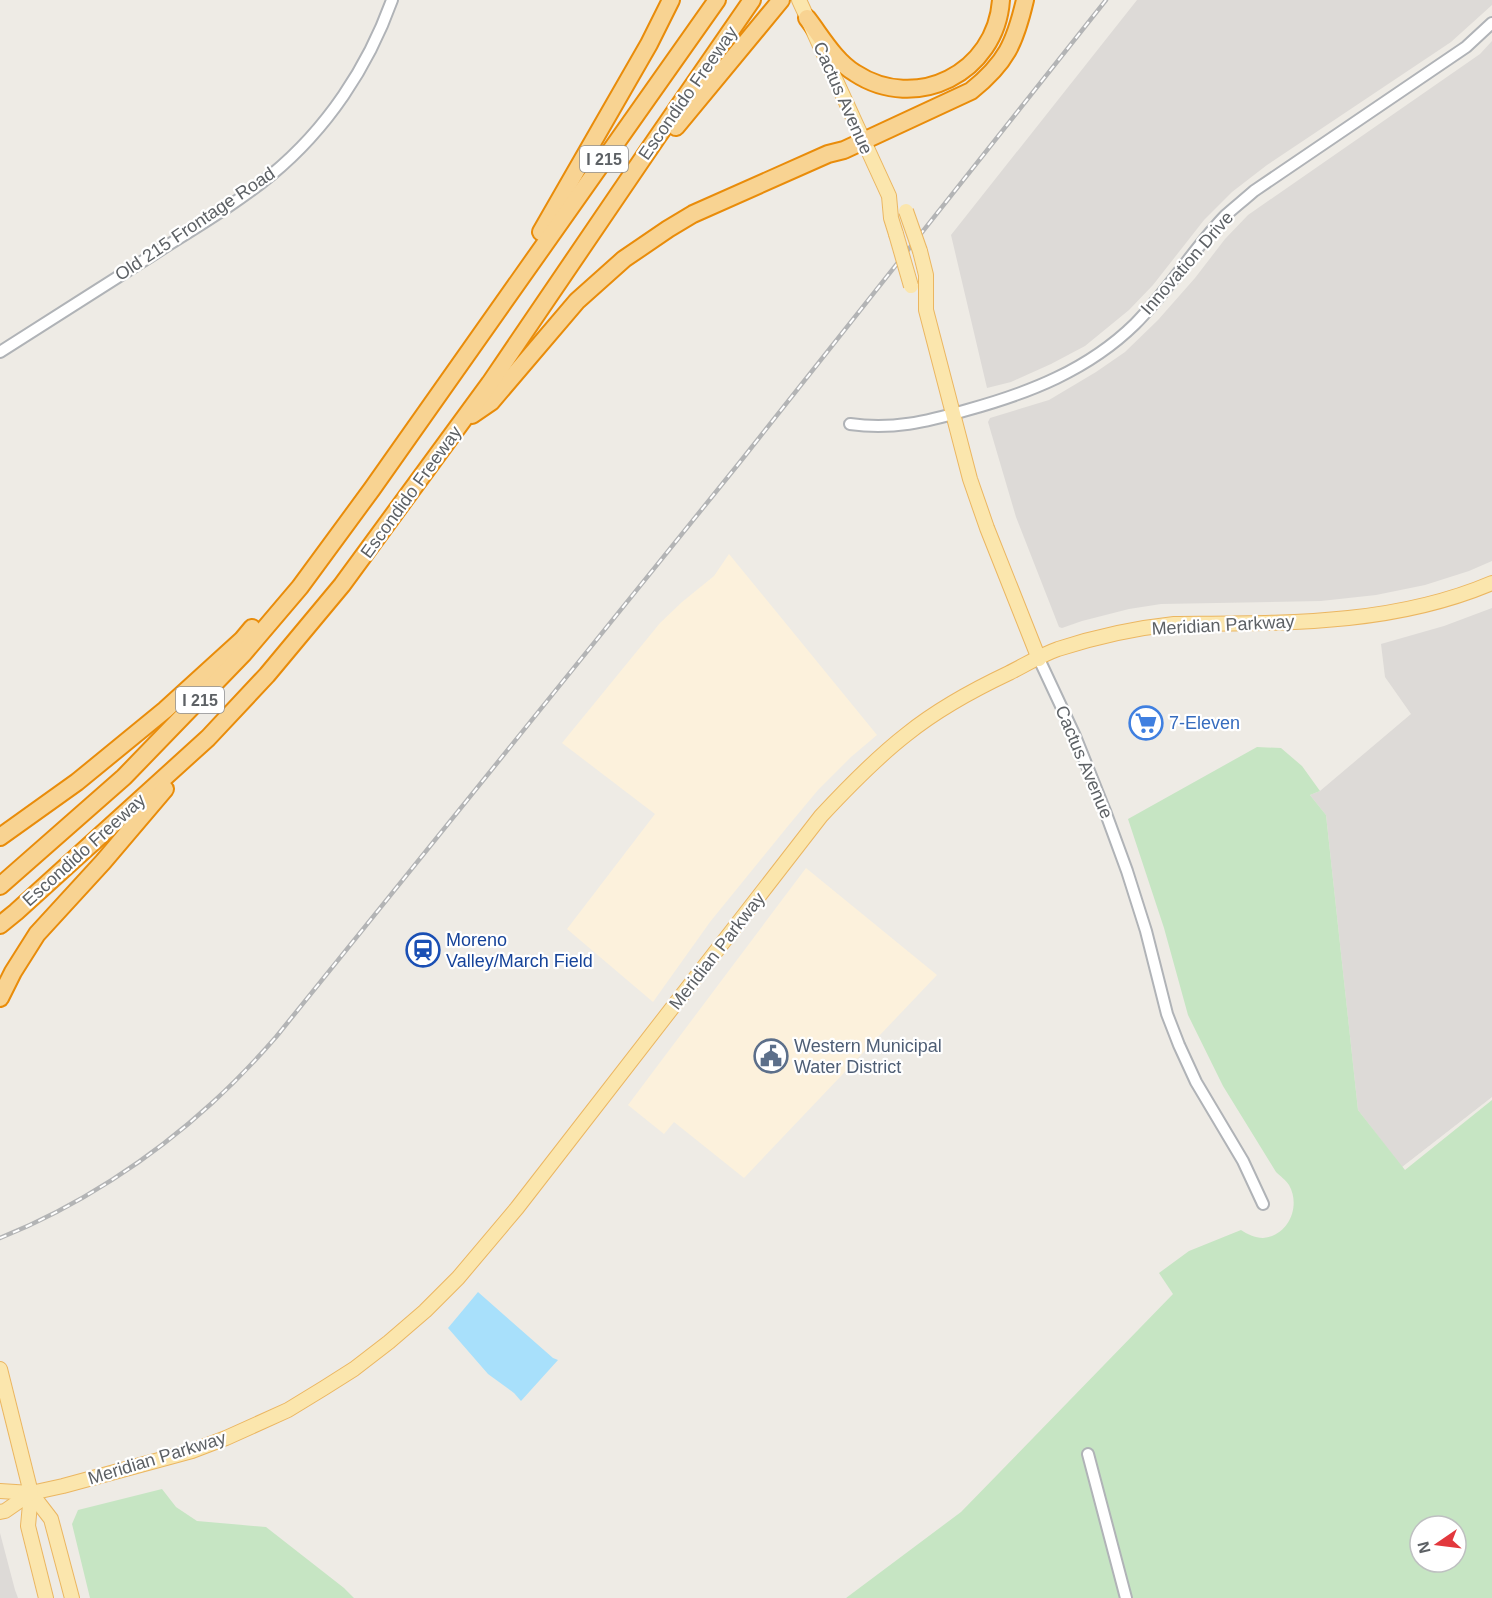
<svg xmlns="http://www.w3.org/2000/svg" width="1492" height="1598" viewBox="0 0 1492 1598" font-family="Helvetica,sans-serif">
<rect width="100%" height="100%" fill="#eeebe5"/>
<!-- commercial -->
<g fill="#fcf1dc">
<path d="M729,554L877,735L851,757L818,790L788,826L710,922L653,1002L567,929L655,814L562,743L660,623L682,602L714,576Z"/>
<path d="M806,868L937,975L744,1178L674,1122L664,1134L628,1105Z"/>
</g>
<!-- industrial -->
<g fill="#dddad7">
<path d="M1137,0H1492V5L1451,42L1267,165L1232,192L1204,220L1153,285L1129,310L1085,346L1051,364L1011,382L987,388L951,235Z"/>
<path d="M1492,41V561L1469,571L1425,585L1376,595L1321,601L1161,604L1129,609L1082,621L1062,628L1059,627L1016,517L988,422L990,418L1049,400L1096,372L1125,352L1158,320L1195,278L1225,239L1248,215L1480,54Z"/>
<path d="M1492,608V1097L1402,1167L1358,1110L1326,815L1310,795L1320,791L1411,714L1385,677L1381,644L1444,626Z"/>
<path d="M0,1533L15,1590L18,1598H0Z"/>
</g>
<!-- green -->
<g fill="#c6e5c3" fill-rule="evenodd">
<path d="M1257,747L1281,748L1302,766L1320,791L1310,795L1326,815L1358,1110L1405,1170L1492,1100V1598H846L961,1512L1173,1294L1159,1273L1189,1251L1241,1230C1247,1234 1255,1238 1263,1238C1289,1236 1301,1206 1289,1185C1286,1180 1280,1176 1276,1172L1223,1086L1188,1015L1164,928L1128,819ZM1420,1526H1456V1562H1420Z"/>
<path d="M162,1489L176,1507L197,1521L266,1527L344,1588L354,1598H90L72,1524L78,1510Z"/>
</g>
<!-- water -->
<path fill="#a8e0fb" d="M478,1292L553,1358L558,1360L521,1401L514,1393L488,1374L448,1328Z"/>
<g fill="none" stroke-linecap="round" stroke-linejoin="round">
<!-- minor casing -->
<g stroke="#b0b3b7" stroke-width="14">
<g id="minor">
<path d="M0,352C51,319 103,287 154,254C193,229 236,204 271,175C327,129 368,67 392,0"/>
<path d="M850,424C892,430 926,422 967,410C1029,393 1088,370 1135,324C1169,290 1193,249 1226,215C1235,207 1245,199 1254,191L1466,47L1492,23"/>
<path d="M1039,659L1075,736L1105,811L1127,871L1146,931L1167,1014L1179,1045L1196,1082L1243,1161L1263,1204"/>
<path d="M1088,1454L1126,1598"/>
</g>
</g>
<!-- major casing -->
<g stroke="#ebb661" stroke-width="16">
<g id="major">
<path d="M799,0L889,196L891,218L896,234"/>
<path d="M920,251L926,275V310L970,479L987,528L1039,659"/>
<path d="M0,1369L31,1493L28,1526L46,1598"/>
<path d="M0,1491L31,1493L63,1486L192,1451L226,1438L288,1410L324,1388L354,1369L389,1342L425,1311L458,1278L517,1208L821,816C848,787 876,758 907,734C938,709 973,690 1009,673C1025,665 1041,655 1058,649C1095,637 1136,628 1174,624C1282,623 1391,626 1492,583"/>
<path d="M31,1493L51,1519L72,1598"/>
<path d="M0,1512L5,1511L31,1493"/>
</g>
</g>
<!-- highway casing -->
<g stroke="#e98c0a" stroke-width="20">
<g id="highway">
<path d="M807,18C821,36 835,61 855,73C916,113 996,73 1001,0"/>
<path d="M676,127L781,0"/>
<path d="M541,232L649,44L671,0"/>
<path d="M472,415L491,402L577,301L624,259L668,229L693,214L828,154L844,150L971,91C1006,63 1015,43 1025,0"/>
<path d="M0,837L77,782L165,710L242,640L252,628"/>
<path d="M0,886L124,777L243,654L300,587L372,489L717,0"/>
<path d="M0,925L16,912L208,738L267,675L342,585L490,383L656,139L752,0"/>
<path d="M0,998L13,972L37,934L103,862L165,789"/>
</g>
</g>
<!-- minor -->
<use href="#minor" stroke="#fff" stroke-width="10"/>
<!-- major -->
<use href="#major" stroke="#fbe6ad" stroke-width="14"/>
<!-- highway -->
<use href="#highway" stroke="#f8d392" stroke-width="16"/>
<!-- rail casing -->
<g stroke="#b3b4b5" stroke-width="4.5">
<path id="rail" d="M0,1238C77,1207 151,1159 212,1103C235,1082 256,1060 276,1037L740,462L1106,0"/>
</g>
<!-- rail -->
<use href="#rail" stroke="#fff" stroke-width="2" stroke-dasharray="7" stroke-linecap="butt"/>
<!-- major-bridge casing -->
<g stroke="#ebb661" stroke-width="16" stroke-linecap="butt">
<g id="major-bridge">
<path d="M906,211L920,251"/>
<path d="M896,234L911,286"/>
</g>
</g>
<!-- major-bridge -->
<use href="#major-bridge" stroke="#fbe6ad" stroke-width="14"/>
</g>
<!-- icons -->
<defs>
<g id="supermarket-ring" transform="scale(1.725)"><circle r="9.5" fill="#fff" stroke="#3f7fe0" stroke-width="1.5"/><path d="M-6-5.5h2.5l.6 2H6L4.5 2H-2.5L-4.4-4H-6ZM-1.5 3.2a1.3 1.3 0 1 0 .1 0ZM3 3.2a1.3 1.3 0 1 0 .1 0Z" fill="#3f7fe0"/></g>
<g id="station-ring" transform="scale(1.725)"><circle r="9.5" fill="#fff" stroke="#1a4fb4" stroke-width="1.5"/><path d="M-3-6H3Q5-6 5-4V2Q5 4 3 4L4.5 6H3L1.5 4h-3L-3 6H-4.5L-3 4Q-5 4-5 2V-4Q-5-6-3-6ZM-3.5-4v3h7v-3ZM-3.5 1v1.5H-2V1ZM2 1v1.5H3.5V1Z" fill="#1a4fb4"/></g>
<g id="civic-ring" transform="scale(1.725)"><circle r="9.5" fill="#fff" stroke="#5c6f8a" stroke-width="1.5"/><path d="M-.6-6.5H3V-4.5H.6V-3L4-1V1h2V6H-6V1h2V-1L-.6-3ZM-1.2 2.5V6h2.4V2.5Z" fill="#5c6f8a"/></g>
</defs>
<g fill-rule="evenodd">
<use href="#supermarket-ring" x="1146" y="723"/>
<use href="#station-ring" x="423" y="950"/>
<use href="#civic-ring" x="771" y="1056"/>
</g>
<g text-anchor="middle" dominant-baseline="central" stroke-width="4.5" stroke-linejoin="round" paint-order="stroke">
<!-- shield labels -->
<g fill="#fff" stroke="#8e9093" stroke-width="1.5">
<rect x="580" y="146" width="48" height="26" rx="4.5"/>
<rect x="176" y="687" width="48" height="26" rx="4.5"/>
</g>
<g font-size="16" font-weight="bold" fill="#5d6165">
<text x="604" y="159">I 215</text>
<text x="200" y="700">I 215</text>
</g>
<!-- street labels -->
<g font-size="18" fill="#5d6165" stroke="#fff">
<text transform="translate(688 93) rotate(-55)">Escondido Freeway</text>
<text transform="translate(843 98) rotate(66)">Cactus Avenue</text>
<text transform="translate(195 224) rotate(-34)">Old 215 Frontage Road</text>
<text transform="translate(1187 263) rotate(-49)">Innovation Drive</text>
<text transform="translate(411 492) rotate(-54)">Escondido Freeway</text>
<text transform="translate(1223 625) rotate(-3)">Meridian Parkway</text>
<text transform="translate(1084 762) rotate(67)">Cactus Avenue</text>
<text transform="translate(84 850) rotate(-42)">Escondido Freeway</text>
<text transform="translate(717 951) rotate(-52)">Meridian Parkway</text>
<text transform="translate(157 1458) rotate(-17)">Meridian Parkway</text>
</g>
<!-- shop labels -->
<g font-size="18" fill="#366cbe" stroke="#fff" text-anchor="start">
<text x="1169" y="723">7-Eleven</text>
</g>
<!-- transit labels -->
<g font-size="18" fill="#164399" stroke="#fff" text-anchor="start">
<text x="446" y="940">Moreno<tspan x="446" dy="21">Valley/March Field</tspan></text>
</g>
<!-- service labels -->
<g font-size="18" fill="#4e5e75" stroke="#fff" text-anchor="start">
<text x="794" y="1046">Western Municipal<tspan x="794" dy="21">Water District</tspan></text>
</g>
</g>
<!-- north arrow -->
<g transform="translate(1438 1544) rotate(256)"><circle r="28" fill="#ffffff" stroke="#bec0c1" stroke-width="1.5"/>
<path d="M0-4.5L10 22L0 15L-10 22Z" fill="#e2383d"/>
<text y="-9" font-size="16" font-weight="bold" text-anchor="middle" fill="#5d6165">N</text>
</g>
</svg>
